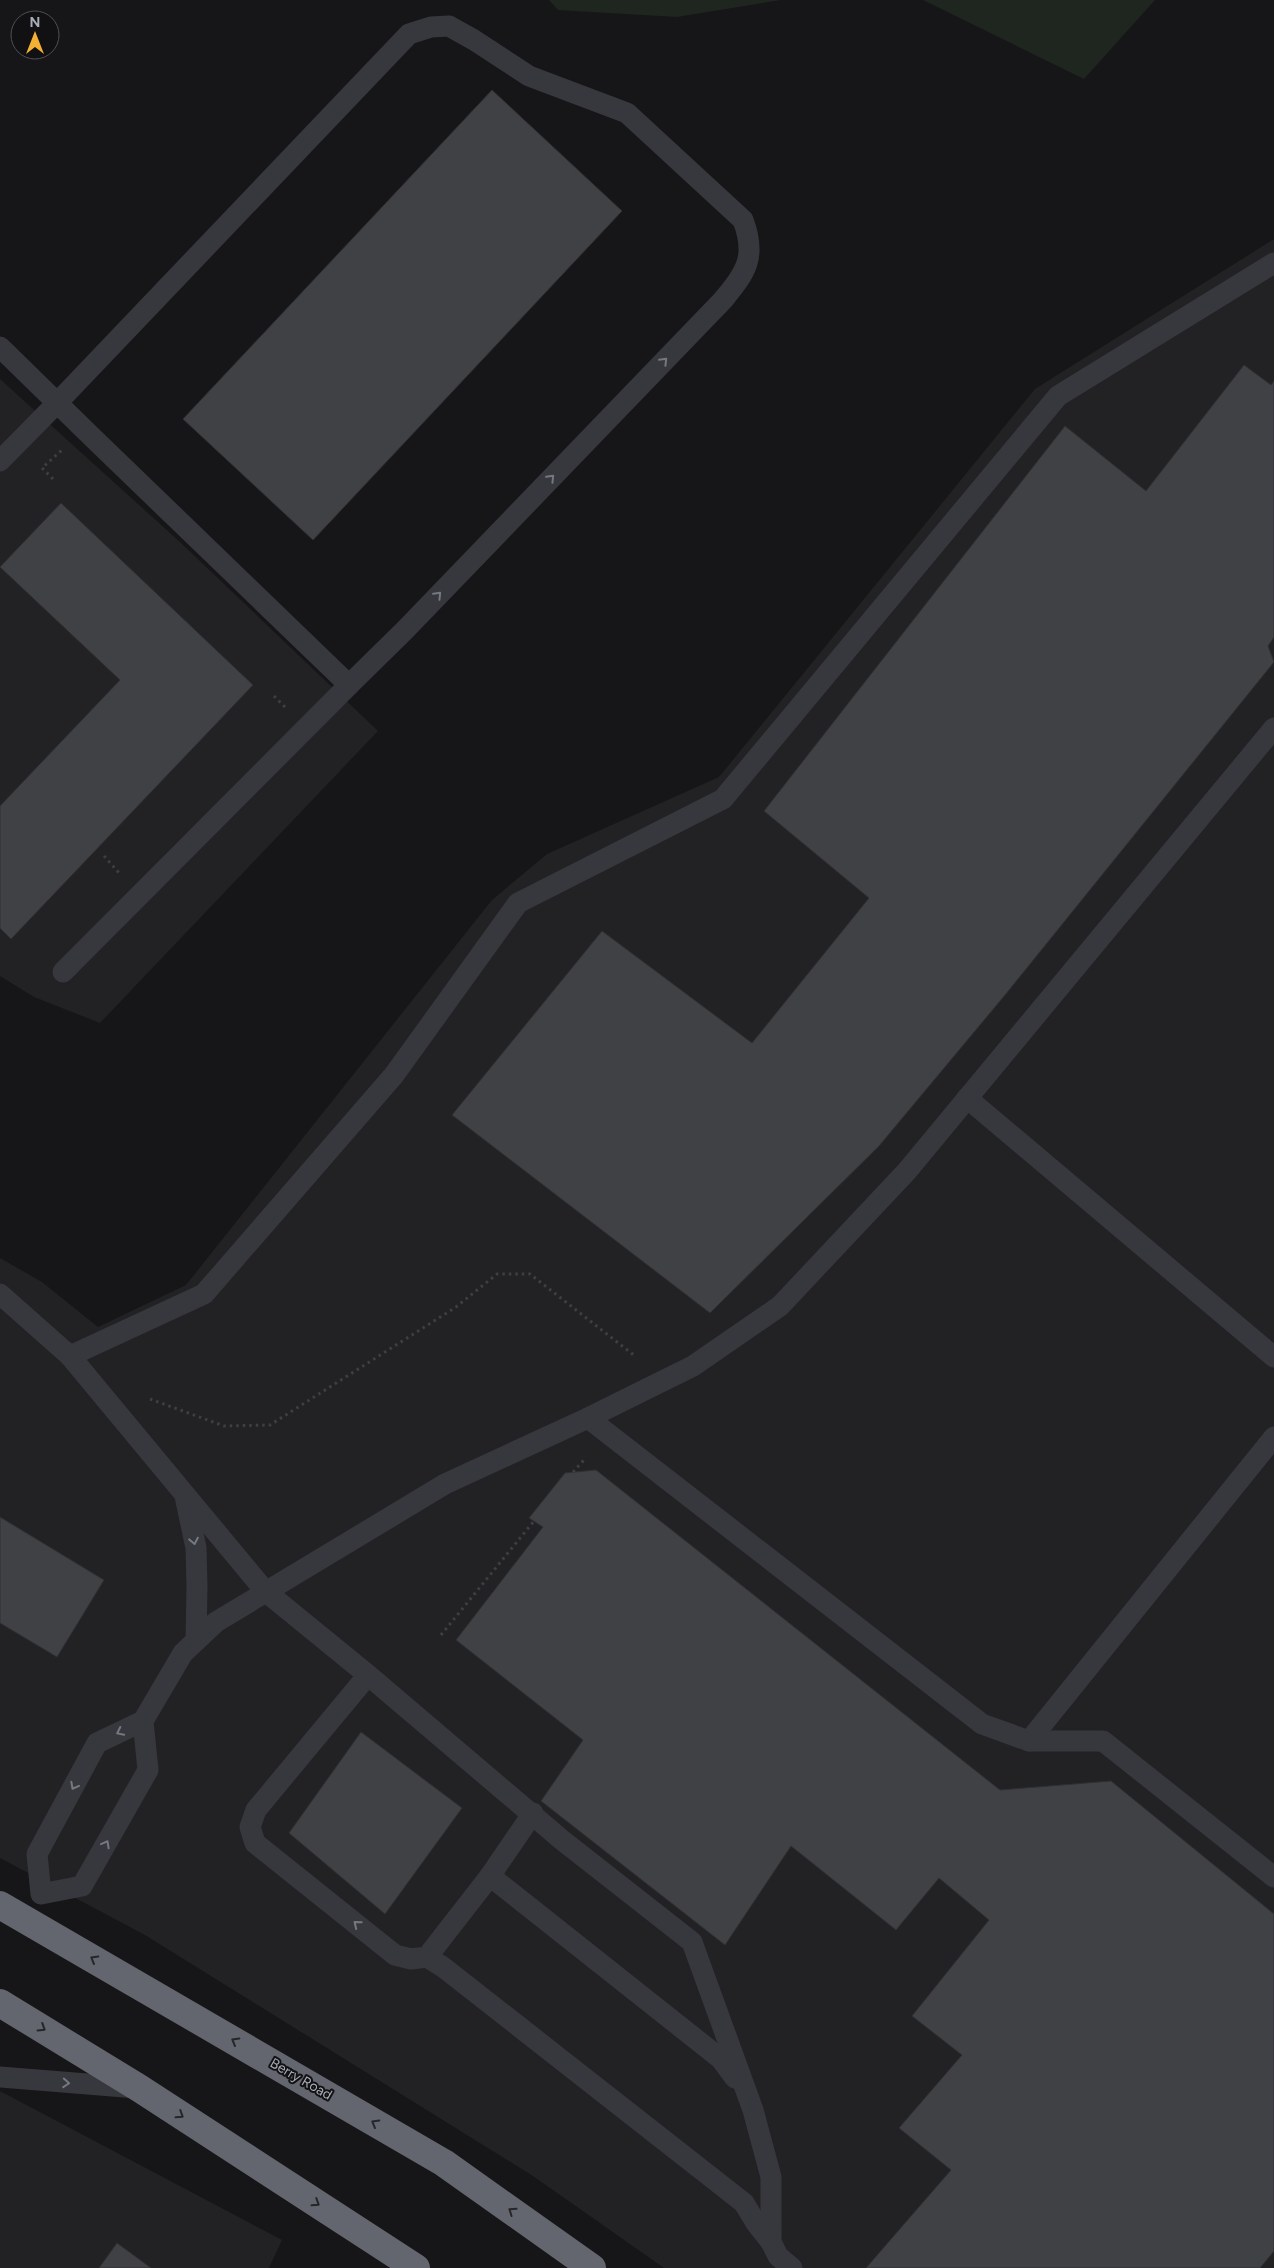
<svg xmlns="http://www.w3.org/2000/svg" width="1274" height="2268" viewBox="0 0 1274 2268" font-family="Figtree,sans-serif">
<rect width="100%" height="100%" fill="#161618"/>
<!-- built -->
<g fill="#222225">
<path d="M1274,239V2268H664L533,2176L145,1935L0,1858V1258L42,1282L98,1327L186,1285L492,900L547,854L719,777L1035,389Z"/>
<path d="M0,379L181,543L378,731L100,1023L34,997L0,976Z"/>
<path d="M0,2091L282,2240L269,2268H0Z"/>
</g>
<!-- green -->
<g fill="#1e261f">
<path d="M549,0H781L677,17L558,10Z"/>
<path d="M923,0H1155L1084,79Z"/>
</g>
<!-- building -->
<g fill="#404145" stroke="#303034">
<path d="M492,90L622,211L313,540L183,419Z"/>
<path d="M1244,365L1271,385L1274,381V637L1268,646L1274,662L1005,995L879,1146L710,1313L452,1115L602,931L752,1043L869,898L764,811L1065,426L1146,491Z"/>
<path d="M61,503L253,685L11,939L0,928V806L120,680L0,567Z"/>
<path d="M596,1470L1000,1790L1111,1781L1274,1914V2251L1260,2268H866L951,2170L899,2128L962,2055L912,2016L989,1920L939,1878L896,1930L791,1846L725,1945L541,1801L583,1740L456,1640L543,1527L529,1518L565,1473Z"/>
<path d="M0,1517L104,1580L57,1657L0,1623Z"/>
<path d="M361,1732L462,1808L385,1914L289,1833Z"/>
<path d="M117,2243L151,2268H99Z"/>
</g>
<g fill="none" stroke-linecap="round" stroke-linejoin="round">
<!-- path -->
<g stroke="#3d3f44" stroke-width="3" stroke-dasharray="2.5 4" stroke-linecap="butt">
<path d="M53,479L42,468L63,449"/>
<path d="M274,696L286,708"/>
<path d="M104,856L120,874"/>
<path d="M150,1399L224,1426L270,1425L456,1307L497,1274H530L635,1356"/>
<path d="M573,1472L584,1460"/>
<path d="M441,1635L534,1521"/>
</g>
<!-- lane -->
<g stroke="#37383d" stroke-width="21">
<path d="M0,347L91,436L349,685L405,630L723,300C746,272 757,257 743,220L627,113L529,76L474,40L449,26L431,27L409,34L57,403L0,461"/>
<path d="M63,972L349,685"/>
<path d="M967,1098L1274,1357"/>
<path d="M0,1294L70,1356L265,1591L368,1675L562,1840L692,1942L753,2110L771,2177V2242L778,2256L792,2268"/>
<path d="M70,1356L204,1294L394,1075L518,903L723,799L1058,396L1274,263"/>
<path d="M588,1418L982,1724L1029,1741H1103L1274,1877"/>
<path d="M185,1496L196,1548L197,1586L196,1641"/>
<path d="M368,1675L256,1810L250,1827L255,1843L395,1955L411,1959L427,1957L490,1876"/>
<path d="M143,1721L148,1770L82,1886L41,1894L37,1854L97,1743L143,1721L183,1653L216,1622L445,1484L588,1418L693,1366L780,1306L907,1171L1274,728"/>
<path d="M1029,1741L1274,1437"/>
<path d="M533,1813L490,1876L721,2059L735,2078"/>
<path d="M427,1957L443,1967L744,2203L756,2223L771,2242"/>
<path d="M0,2077L137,2088"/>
</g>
<!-- highway -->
<g stroke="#63666e" stroke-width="28">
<path d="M0,1905L444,2163L592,2268"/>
<path d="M0,2003L139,2088L416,2268"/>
</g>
</g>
<!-- one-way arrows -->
<defs><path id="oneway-chevron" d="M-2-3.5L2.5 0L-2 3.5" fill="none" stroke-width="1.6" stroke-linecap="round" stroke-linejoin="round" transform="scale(1.25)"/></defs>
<g stroke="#757881">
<use href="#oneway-chevron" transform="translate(664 361) rotate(-46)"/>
<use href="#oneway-chevron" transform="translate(551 478) rotate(-46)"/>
<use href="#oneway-chevron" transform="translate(438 595) rotate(-46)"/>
<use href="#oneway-chevron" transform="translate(194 1541) rotate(79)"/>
<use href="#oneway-chevron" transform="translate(120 1732) rotate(154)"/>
<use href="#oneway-chevron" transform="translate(74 1786) rotate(118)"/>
<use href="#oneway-chevron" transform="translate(106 1844) rotate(-61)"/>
<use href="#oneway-chevron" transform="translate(357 1924) rotate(-141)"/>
<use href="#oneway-chevron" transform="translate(66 2083) rotate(4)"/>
</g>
<g stroke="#26262a">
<use href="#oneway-chevron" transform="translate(94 1959) rotate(-150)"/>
<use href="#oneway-chevron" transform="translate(42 2028) rotate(32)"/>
<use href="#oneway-chevron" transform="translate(235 2041) rotate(-150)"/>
<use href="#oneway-chevron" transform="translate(180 2115) rotate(33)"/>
<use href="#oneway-chevron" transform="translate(375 2123) rotate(-150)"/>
<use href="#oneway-chevron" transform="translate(316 2203) rotate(33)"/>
<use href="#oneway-chevron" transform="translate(512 2211) rotate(-145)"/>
</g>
<g text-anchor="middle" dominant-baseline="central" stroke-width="4" stroke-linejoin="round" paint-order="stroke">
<!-- street labels -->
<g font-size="14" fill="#a8adb8" stroke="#111113">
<text transform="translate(301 2079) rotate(30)">Berry Road</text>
</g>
</g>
<!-- north arrow -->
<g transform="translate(35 35)"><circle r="24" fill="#111113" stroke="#4d4f55"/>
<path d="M0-4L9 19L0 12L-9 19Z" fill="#f2b134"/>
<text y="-8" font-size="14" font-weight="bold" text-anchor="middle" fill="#a8adb8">N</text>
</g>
</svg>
